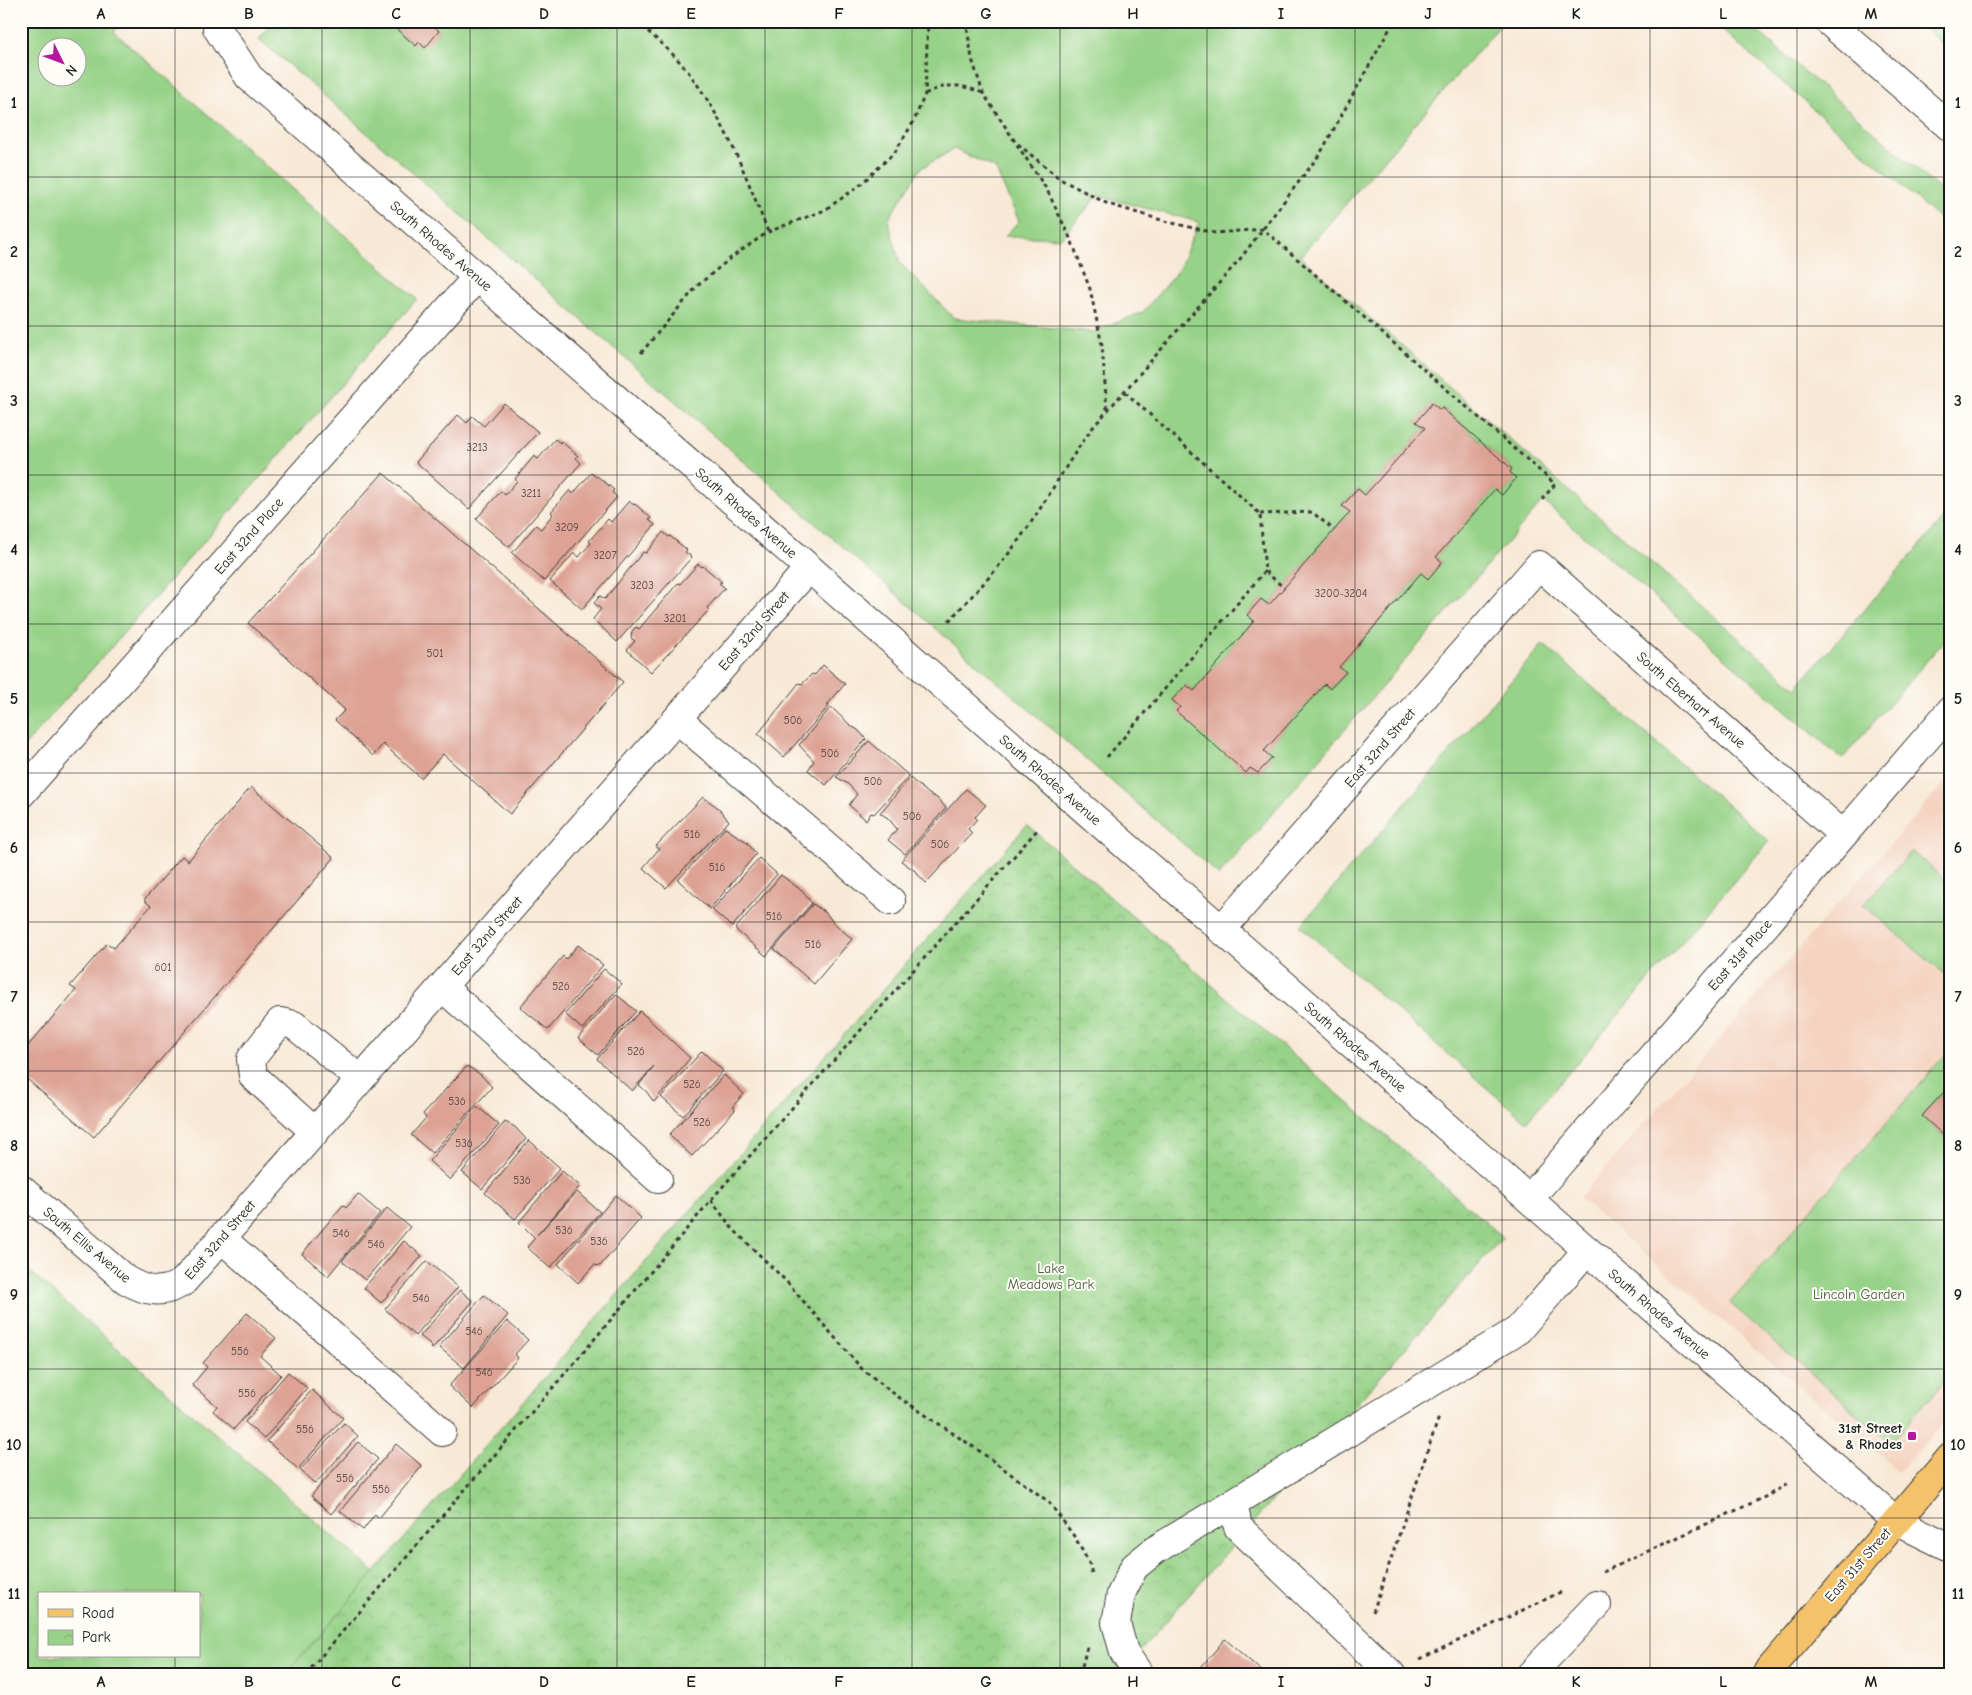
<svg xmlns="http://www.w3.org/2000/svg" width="1972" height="1695" viewBox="0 0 1972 1695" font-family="'Comic Neue',sans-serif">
<defs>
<pattern id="park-crowns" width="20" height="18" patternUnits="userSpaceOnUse" patternTransform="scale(1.25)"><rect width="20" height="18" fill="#96d287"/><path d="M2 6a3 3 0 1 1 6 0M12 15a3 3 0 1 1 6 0" fill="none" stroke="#81b474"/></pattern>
</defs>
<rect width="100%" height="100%" fill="#fdfcf7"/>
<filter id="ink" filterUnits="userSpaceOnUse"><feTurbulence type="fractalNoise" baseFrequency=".02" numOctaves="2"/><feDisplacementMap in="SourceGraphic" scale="10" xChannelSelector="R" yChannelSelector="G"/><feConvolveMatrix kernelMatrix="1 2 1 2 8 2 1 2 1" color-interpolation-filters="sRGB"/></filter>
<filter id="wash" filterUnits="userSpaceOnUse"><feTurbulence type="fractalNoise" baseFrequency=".0096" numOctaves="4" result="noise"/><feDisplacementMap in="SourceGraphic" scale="20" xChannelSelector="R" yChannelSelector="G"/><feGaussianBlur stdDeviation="1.12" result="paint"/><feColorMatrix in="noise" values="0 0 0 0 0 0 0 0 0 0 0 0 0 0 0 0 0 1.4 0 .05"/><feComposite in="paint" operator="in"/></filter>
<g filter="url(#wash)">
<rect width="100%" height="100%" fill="#f8e9d6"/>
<!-- built -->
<path fill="#f4d3c0" d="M1951,775V1413L1899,1472L1579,1198Z"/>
<!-- green -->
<g fill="#96d287" stroke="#597752" fill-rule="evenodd">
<path d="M21,21H123L114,32L417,299L21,750ZM48,48H78V78H48Z"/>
<path d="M274,21H387L415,45L419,42L425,47L439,31L434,26L437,21H1504L1300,257L1796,688L1951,510V633L1842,759L1543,501L1219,875L259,39ZM954,149L995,168L1019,221L1005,236L1061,238L1098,196L1199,222L1179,269L1143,312L1093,332L954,318L900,263L888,220L920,169ZM1431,404L1440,410L1443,408L1512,469L1510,472L1516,478L1502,495L1495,489L1436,557L1442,562L1428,578L1421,573L1339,667L1346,673L1330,689L1325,684L1264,751L1272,758L1258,773L1250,768L1246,773L1172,700L1186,685L1194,691L1254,621L1247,615L1261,599L1269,605L1350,512L1342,505L1358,489L1365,495L1425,428L1416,422Z"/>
<path d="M1712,21H1746L1951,199V229Z"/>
<path d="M1917,21H1951V51Z"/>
<path d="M1543,644L1769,841L1526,1122L1300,926Z"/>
<path d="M1912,851L1951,885V980L1863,905Z"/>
<path d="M1951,1048V1084L1922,1116L1951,1142V1373L1891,1443L1730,1303Z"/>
<path d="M21,1264L375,1573L286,1674H21ZM39,1594H199V1656H39Z"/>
</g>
<!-- park -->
<path fill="url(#park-crowns)" stroke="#597752" d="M1027,825L1503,1237L1120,1674H286Z"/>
<g id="blocks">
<!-- building -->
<g fill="#dda294">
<path d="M387,21H437L434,26L439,31L425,48L419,42L416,46Z"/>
<path d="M504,403L538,432L469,509L416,462L458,415L467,423L472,416L484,426Z"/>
<path d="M1432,403L1440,410L1442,408L1512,469L1510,472L1516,478L1502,495L1495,489L1436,557L1442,562L1428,579L1421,573L1339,667L1346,672L1330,689L1325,684L1264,751L1272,758L1258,773L1250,768L1246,773L1176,711L1180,707L1172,700L1186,685L1194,691L1254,621L1247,615L1261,599L1269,605L1350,512L1342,506L1358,489L1365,495L1425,428L1416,422Z"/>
<path d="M555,439L560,443L561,441L578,456L576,458L581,463L509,547L476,519L501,491L505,495L517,481L515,479L534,456L538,459Z"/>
<path d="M383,473L623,682L510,814L443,754L421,778L383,744L373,756L335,720L345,710L248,623Z"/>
<path d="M591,473L596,477L597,476L614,490L612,492L617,497L544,581L512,553L536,525L541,529L553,514L551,512L570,490L573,494Z"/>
<path d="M629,501L634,505L635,504L651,518L649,520L655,525L582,609L550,581L574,553L579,557L591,543L589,541L608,519L611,522Z"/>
<path d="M663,532L669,537L670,536L687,550L685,552L692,557L617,642L593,619L601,609L594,603L600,596L605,599L643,552L646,553Z"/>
<path d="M698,564L702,567L703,566L722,582L719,583L725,588L707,608L709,610L651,672L627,650L635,641L631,638L632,631L636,627L639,629L678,583L680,584Z"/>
<path d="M823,665L845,684L827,705L829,706L784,757L758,734L799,683L802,684L812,674L815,675Z"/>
<path d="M831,707L851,726L858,730L866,739L826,785L808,770L814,761L799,745Z"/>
<path d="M869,741L909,776L874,814L871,813L866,820L849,805L857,794L848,784L836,777Z"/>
<path d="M910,778L929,794L937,798L946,808L905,854L888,840L897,829L888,818L880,813Z"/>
<path d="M251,787L334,858L94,1137L21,1074V1054L76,990L70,986L107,943L114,948L151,906L144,900L182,856L188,861Z"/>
<path d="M966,789L986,805L975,817L977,819L968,829L972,833L926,883L914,870L901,861Z"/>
<path d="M703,797L717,807L729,821L666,888L643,868L659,849L655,847Z"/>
<path d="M725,828L747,842L756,854L710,909L678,880Z"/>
<path d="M759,858L777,874L732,927L712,910Z"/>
<path d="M781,875L801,890L812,903L766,956L735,929Z"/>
<path d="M813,904L826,913L832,921L852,939L814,984L774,949Z"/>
<path d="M578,945L603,965L548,1030L520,1007L563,956L566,959Z"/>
<path d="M604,969L622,984L582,1029L565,1014Z"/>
<path d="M616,994L636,1011L598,1055L578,1038Z"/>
<path d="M640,1011L690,1058L654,1102L646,1091L639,1085L654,1066L632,1091L597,1059Z"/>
<path d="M702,1051L723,1071L683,1116L661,1097Z"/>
<path d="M467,1066L481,1075L492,1087L432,1153L411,1135L426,1118L423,1114Z"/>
<path d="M724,1075L744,1094L733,1106L735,1110L692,1156L669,1135Z"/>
<path d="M1951,1084V1142L1922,1116Z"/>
<path d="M477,1106L499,1125L450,1180L429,1161Z"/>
<path d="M505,1122L515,1127L526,1139L482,1189L462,1172Z"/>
<path d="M529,1140L560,1168L515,1219L485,1193Z"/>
<path d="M562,1171L580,1186L537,1235L577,1192L600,1212L550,1268L527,1247L535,1238L519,1222Z"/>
<path d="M358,1194L380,1213L328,1276L302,1254L343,1205L346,1208Z"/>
<path d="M616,1195L641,1218L600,1266L594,1265L578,1283L558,1264Z"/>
<path d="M387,1208L410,1227L365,1280L342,1261Z"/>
<path d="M404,1241L422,1256L381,1303L364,1288Z"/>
<path d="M427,1261L458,1287L415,1336L385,1309Z"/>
<path d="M460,1290L473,1301L432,1349L429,1343L420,1336Z"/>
<path d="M484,1295L508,1315L464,1368L439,1347Z"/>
<path d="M247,1313L276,1338L260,1356L281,1375L234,1429L213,1411L217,1406L192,1385L207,1367L203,1363Z"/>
<path d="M507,1321L528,1340L515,1354L518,1358L473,1408L449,1386Z"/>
<path d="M288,1372L307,1388L264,1439L245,1422Z"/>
<path d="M312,1390L343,1418L298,1469L267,1441Z"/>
<path d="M344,1423L358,1436L315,1484L300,1470Z"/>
<path d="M358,1442L378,1459L331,1514L311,1496Z"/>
<path d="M396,1444L422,1466L379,1518L375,1514L363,1530L340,1511Z"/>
<path d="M1225,1639L1265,1674H1195Z"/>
</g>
</g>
</g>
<g filter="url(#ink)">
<use href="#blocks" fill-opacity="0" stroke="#3d3b38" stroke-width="1"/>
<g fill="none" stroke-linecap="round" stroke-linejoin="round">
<!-- minor casing -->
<g stroke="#3d3b38" stroke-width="30">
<g id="minor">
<path d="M219,21L217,28L249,77L1896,1521L1951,1548"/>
<path d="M1828,21L1951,128"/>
<path d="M677,719L891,901"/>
<path d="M21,794L477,277"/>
<path d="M1221,930L1539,565L1843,835"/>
<path d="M442,987L658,1179"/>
<path d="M315,1132L253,1076L251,1059L280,1022L294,1025L360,1079"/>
<path d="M21,1189L126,1280C147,1292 162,1295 183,1282L809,568"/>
<path d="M1529,1199L1951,710"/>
<path d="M221,1238L442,1432"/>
<path d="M1233,1503L1238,1527L1391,1674"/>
<path d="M1139,1674L1124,1652L1116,1623L1121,1594L1134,1567L1155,1550L1518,1330L1587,1250"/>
<path d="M1531,1674L1597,1605"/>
</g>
</g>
<!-- major casing -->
<g stroke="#3d3b38" stroke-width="30">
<path id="major" d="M1766,1674L1951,1457"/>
</g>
<!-- path -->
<g stroke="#3d3b38" stroke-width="3" stroke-dasharray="4 4" stroke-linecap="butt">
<path d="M122,21H123"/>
<path d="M636,21C653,36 672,52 686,69C724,118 746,175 768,232"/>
<path d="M966,21L972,59L983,93L1047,190L1072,242L1090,289L1102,345L1107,411"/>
<path d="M925,94C950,82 958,84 983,93"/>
<path d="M1018,144L1060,179L1108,204L1168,222L1215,233L1263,229L1555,484L1540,502"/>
<path d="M641,353L698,285L732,257L768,232L825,210L859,186L895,152L914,121L925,94L928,21"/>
<path d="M1125,392L1260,514L1265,571L1284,588"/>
<path d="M1260,514L1312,512L1334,530"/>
<path d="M949,621C971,596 996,572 1015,545C1044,507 1065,464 1094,426L1240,259L1320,154L1394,21"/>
<path d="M1107,757L1265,571"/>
<path d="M711,1200L732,1228L785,1280L862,1369L897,1396L978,1450L1049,1502L1076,1539L1090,1565L1092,1575"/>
<path d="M1603,1572L1767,1496L1789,1483"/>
<path d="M1373,1612L1439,1417"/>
<path d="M1420,1659L1563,1591"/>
<path d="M306,1674L587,1348L711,1200L1039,828"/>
<path d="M1080,1674L1087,1647"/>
</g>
<!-- minor -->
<use href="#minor" stroke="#fff" stroke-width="28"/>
<!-- major -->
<use href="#major" stroke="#f4c26a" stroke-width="28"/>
</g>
</g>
<!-- grid -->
<path fill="none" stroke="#1c1c1c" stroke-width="1" stroke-opacity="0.55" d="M175,21V1594M322,21V1674M470,21V1674M617,21V1674M765,21V1674M912,21V1674M1060,21V1674M1207,21V1674M1355,21V1674M1502,21V1674M1650,21V1674M1797,21V1674M21,177H1951M21,326H1951M21,475H1951M21,624H1951M21,773H1951M21,922H1951M21,1071H1951M21,1220H1951M21,1369H1951M21,1518H1951M175,1656V1674"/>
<!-- markers -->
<rect fill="#b5179e" stroke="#fdfcf7" stroke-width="2" x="1907" y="1431" width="10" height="10" rx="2.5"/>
<g text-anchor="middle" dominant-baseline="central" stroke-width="4" stroke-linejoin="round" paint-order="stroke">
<!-- number labels -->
<g font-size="11" fill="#4c3e3a">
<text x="477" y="447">3213</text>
<text x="531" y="493">3211</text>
<text x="567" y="527">3209</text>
<text x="605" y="555">3207</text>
<text x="642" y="585">3203</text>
<text x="1341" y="593">3200-3204</text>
<text x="675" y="618">3201</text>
<text x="435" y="653">501</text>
<text x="793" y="720">506</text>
<text x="830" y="753">506</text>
<text x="873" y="781">506</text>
<text x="912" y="816">506</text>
<text x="692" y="834">516</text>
<text x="940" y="844">506</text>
<text x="717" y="867">516</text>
<text x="774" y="916">516</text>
<text x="813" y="944">516</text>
<text x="163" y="967">601</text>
<text x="561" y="986">526</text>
<text x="636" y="1051">526</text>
<text x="692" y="1084">526</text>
<text x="457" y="1101">536</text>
<text x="702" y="1122">526</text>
<text x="464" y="1143">536</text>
<text x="522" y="1180">536</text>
<text x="564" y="1230">536</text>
<text x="341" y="1233">546</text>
<text x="599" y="1241">536</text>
<text x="376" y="1244">546</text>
<text x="421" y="1298">546</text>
<text x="474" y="1331">546</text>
<text x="240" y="1351">556</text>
<text x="484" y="1372">546</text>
<text x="247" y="1393">556</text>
<text x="305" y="1429">556</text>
<text x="345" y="1478">556</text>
<text x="381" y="1489">556</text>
</g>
<!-- street labels -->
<g font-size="14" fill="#1c1c1c" stroke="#fdfcf7">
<text transform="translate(441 246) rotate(41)">South Rhodes Avenue</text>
<text transform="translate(746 513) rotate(41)">South Rhodes Avenue</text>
<text transform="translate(249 536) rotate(-49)">East 32nd Place</text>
<text transform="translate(754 631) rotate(-49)">East 32nd Street</text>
<text transform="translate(1691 700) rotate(41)">South Eberhart Avenue</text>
<text transform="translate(1380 748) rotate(-49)">East 32nd Street</text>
<text transform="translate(1050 780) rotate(41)">South Rhodes Avenue</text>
<text transform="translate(487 936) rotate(-49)">East 32nd Street</text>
<text transform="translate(1740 955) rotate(-49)">East 31st Place</text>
<text transform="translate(1355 1047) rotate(41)">South Rhodes Avenue</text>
<text transform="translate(220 1240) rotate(-49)">East 32nd Street</text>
<text transform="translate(87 1245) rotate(40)">South Ellis Avenue</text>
<text transform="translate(1659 1314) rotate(41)">South Rhodes Avenue</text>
<text transform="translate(1858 1565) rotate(-49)">East 31st Street</text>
</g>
<!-- park labels -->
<g font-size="14" fill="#475c41" stroke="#fdfcf7">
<text x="1051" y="1268">Lake<tspan x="1051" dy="16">Meadows Park</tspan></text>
<text x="1859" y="1294">Lincoln Garden</text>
</g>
<!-- poi labels -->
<g font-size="14" font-weight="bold" fill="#1c1c1c" stroke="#fdfcf7" text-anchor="end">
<text x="1902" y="1428">31st Street<tspan x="1902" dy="16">&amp; Rhodes</tspan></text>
</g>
</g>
<!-- margin -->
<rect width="1972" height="1695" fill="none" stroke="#fdfcf7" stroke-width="55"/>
<!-- legend -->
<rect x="38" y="1592" width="162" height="65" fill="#fdfcf7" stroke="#a3a29f"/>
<rect x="48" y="1609" width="25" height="8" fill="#f4c26a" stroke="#a3a29f"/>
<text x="82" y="1618" font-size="15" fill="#1c1c1c">Road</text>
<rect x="48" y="1630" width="25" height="15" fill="url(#park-crowns)" stroke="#a3a29f"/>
<text x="82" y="1642" font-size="15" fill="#1c1c1c">Park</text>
<!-- north arrow -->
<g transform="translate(62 62) rotate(132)"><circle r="24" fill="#fdfcf7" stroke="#a3a29f"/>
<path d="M0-4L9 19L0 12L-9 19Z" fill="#b5179e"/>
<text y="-8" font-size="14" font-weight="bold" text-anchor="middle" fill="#1c1c1c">N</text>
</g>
<rect x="28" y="28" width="1916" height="1640" fill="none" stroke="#1c1c1c" stroke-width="2"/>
<g font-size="16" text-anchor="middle" font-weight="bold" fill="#1c1c1c">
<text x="101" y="19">A</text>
<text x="249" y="19">B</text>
<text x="396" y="19">C</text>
<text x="544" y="19">D</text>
<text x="691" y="19">E</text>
<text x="839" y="19">F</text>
<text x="986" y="19">G</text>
<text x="1133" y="19">H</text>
<text x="1281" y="19">I</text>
<text x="1428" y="19">J</text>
<text x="1576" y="19">K</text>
<text x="1723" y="19">L</text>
<text x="1871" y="19">M</text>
<text x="14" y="108">1</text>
<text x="1958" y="108">1</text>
<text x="14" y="257">2</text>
<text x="1958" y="257">2</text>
<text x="14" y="406">3</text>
<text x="1958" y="406">3</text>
<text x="14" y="555">4</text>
<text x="1958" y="555">4</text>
<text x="14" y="704">5</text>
<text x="1958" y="704">5</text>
<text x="14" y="853">6</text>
<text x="1958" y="853">6</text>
<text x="14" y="1002">7</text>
<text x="1958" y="1002">7</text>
<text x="14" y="1151">8</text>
<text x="1958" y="1151">8</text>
<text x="14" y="1300">9</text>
<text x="1958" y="1300">9</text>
<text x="14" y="1450">10</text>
<text x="1958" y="1450">10</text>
<text x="14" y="1599">11</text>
<text x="1958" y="1599">11</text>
<text x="101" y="1687">A</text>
<text x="249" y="1687">B</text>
<text x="396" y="1687">C</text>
<text x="544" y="1687">D</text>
<text x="691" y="1687">E</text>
<text x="839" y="1687">F</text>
<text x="986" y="1687">G</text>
<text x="1133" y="1687">H</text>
<text x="1281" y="1687">I</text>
<text x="1428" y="1687">J</text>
<text x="1576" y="1687">K</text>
<text x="1723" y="1687">L</text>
<text x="1871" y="1687">M</text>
</g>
</svg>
